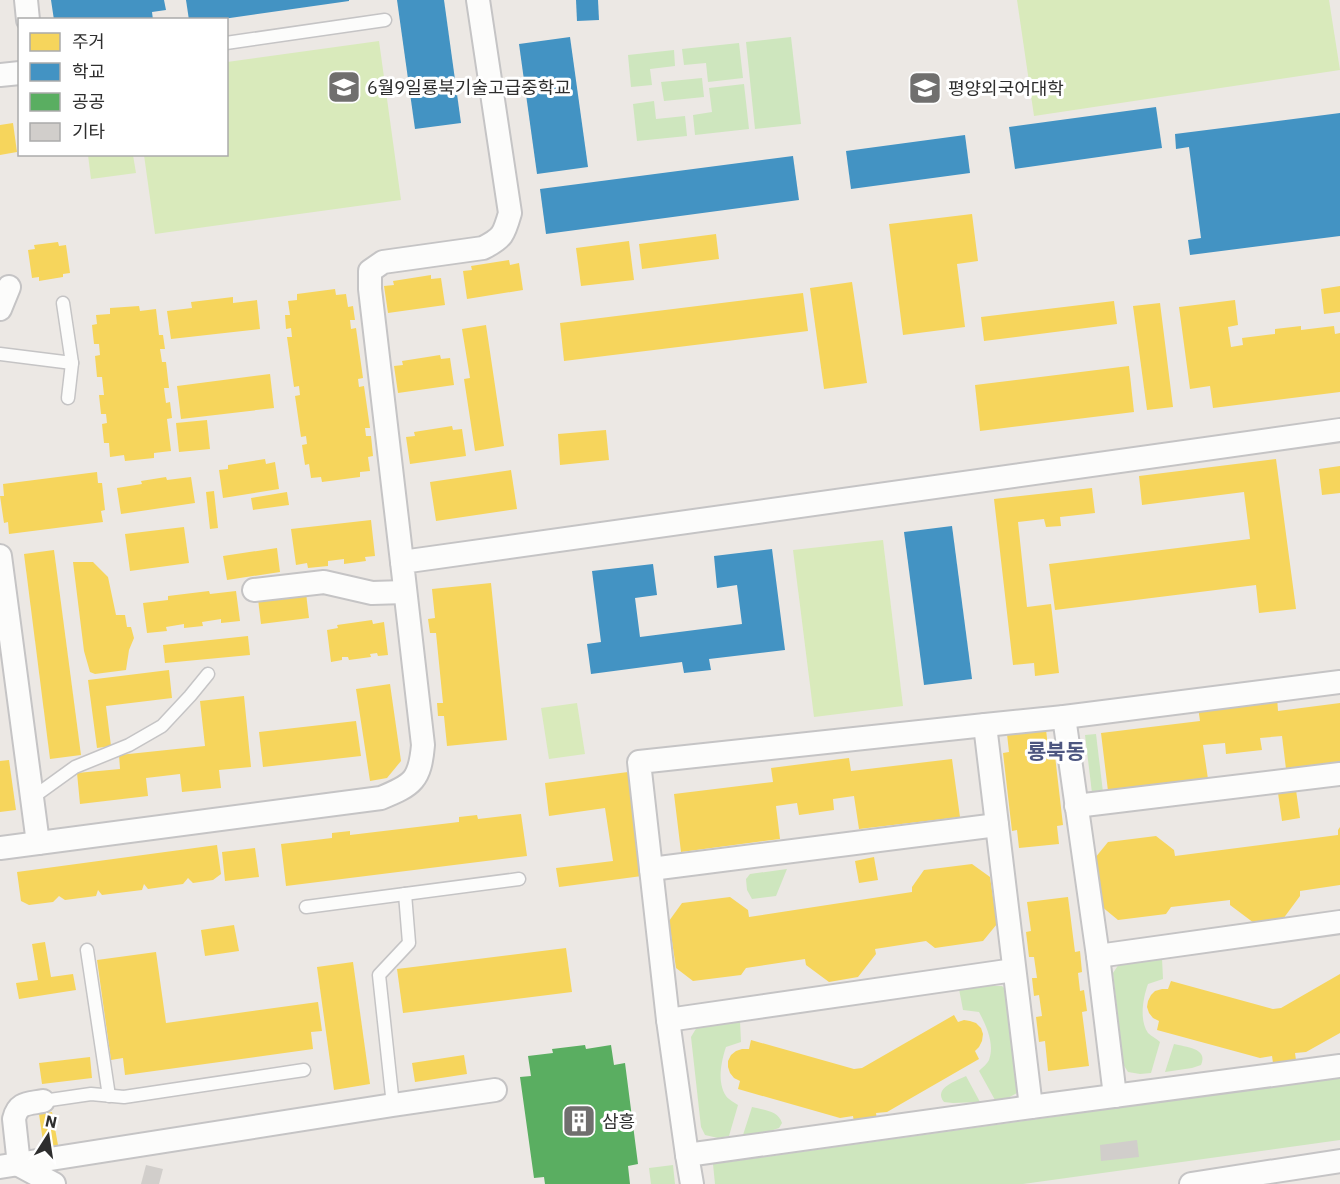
<svg xmlns="http://www.w3.org/2000/svg" width="1340" height="1184" viewBox="0 0 1340 1184" font-family="'IBM Plex Sans','Noto Sans KR',sans-serif">
<rect width="100%" height="100%" fill="#ece8e4"/>
<!-- green -->
<g fill="#cee6be">
<path d="M791,37L801,124L755,129L746,42Z"/>
<path d="M739,43L743,78L708,82L706,63L684,65L682,49Z"/>
<path d="M674,50L675,66L650,69L652,85L631,87L628,55Z"/>
<path d="M702,78L704,97L664,101L661,82Z"/>
<path d="M744,84L749,129L695,135L693,115L712,112L709,88Z"/>
<path d="M654,101L656,119L685,116L687,136L637,141L633,104Z"/>
<path d="M1096,734L1103,792L1092,793L1085,735Z"/>
<path d="M787,869L776,896L752,899L747,890L746,879L750,874Z"/>
<path d="M1162,958L1163,979L1148,984C1143,998 1139,1020 1148,1033C1151,1036 1157,1039 1160,1042L1151,1073L1140,1074L1128,1072L1123,1064L1113,973L1119,964Z"/>
<path d="M985,986H1002L1010,994L1020,1085L1017,1093L1006,1099L995,1100L979,1071C982,1068 987,1064 989,1060C995,1044 986,1025 979,1012L963,1010L959,989Z"/>
<path d="M740,1021L741,1042L726,1047C721,1062 717,1082 726,1096C729,1100 735,1103 738,1105L729,1136L718,1138L705,1135L701,1127L691,1037L697,1027Z"/>
<path d="M1174,1044C1185,1047 1209,1048 1201,1065L1192,1068L1165,1072Z"/>
<path d="M966,1076L980,1102L953,1103L944,1102C933,1088 956,1081 966,1076Z"/>
<path d="M1340,1077V1140L1023,1184H715L713,1164Z"/>
<path d="M752,1107C763,1110 778,1110 782,1123L779,1128L770,1131L743,1135Z"/>
<path d="M673,1165L675,1184H651L649,1168Z"/>
</g>
<!-- pitch -->
<g fill="#d9eabb">
<path d="M1017,0H1329L1340,70L1034,116Z"/>
<path d="M379,41L401,200L155,234L144,155L226,154L227,62Z"/>
<path d="M88,155H133L136,173L91,179Z"/>
<path d="M883,540L903,706L814,717L793,550Z"/>
<path d="M577,703L585,754L549,759L541,708Z"/>
</g>
<!-- homes -->
<g fill="#f6d55c">
<path d="M13,123L17,152L0,155V125Z"/>
<path d="M972,214L978,261L957,264L965,327L903,335L889,224Z"/>
<path d="M716,234L719,259L642,269L639,244Z"/>
<path d="M629,241L634,280L581,286L576,248Z"/>
<path d="M58,242L59,246L66,245L70,273L63,274V277L39,281V277L32,278L28,250L35,249L34,245Z"/>
<path d="M509,260L510,265L519,263L523,290L467,299L463,271L472,270L471,266Z"/>
<path d="M431,275V279L441,278L445,305L388,313L384,286L394,285L393,281Z"/>
<path d="M852,282L867,383L824,389L810,288Z"/>
<path d="M1340,286V312L1324,314L1321,289Z"/>
<path d="M335,289L336,295L346,294L348,307L353,306L355,320H350L351,329L356,328L363,378L358,379L359,387L364,386L370,428H365L366,436H371L373,456L368,457L370,471L360,472V477L322,482L321,477L311,478L309,464L305,465L302,445L307,444L306,436L301,437L295,396L300,395L299,386L294,387L287,337H292L291,328L286,329L285,315H290L288,301L297,300V294Z"/>
<path d="M803,293L808,331L564,361L560,323Z"/>
<path d="M233,297V303L257,300L260,329L171,339L167,311L192,308L191,302Z"/>
<path d="M1235,300L1238,325L1228,327L1231,347L1243,345L1242,338L1275,334V329L1301,326V330L1334,326L1335,334L1340,333V392L1213,408L1210,386L1190,389L1179,307Z"/>
<path d="M1114,301L1117,324L984,341L981,317Z"/>
<path d="M1160,303L1173,407L1147,410L1133,306Z"/>
<path d="M139,306L140,311L156,309L159,335H163L165,349H160L162,362H166L169,388H164L166,403L170,402L172,418L167,419L171,451L154,453V458L125,461L124,455L110,457L109,443H104L102,424L107,423L106,414H101L99,395H104L102,377H97L95,356L100,355L99,344H94L92,325L97,324L96,315L110,314V308Z"/>
<path d="M486,325L504,446L475,451L464,379L470,378L462,329Z"/>
<path d="M440,355L441,359L450,358L454,385L398,393L394,366L403,365L402,361Z"/>
<path d="M1129,366L1134,412L980,431L975,385Z"/>
<path d="M270,374L274,408L181,419L177,386Z"/>
<path d="M207,420L210,449L179,452L176,423Z"/>
<path d="M452,426L453,430L462,429L466,456L410,464L406,437L415,436L414,432Z"/>
<path d="M606,430L609,460L560,465L558,434Z"/>
<path d="M265,459L266,464L275,462L279,489L223,498L219,470L228,469V465Z"/>
<path d="M1276,459L1296,609L1259,613L1256,585L1055,610L1049,564L1250,539L1244,492L1142,505L1139,476Z"/>
<path d="M1340,466V493L1322,495L1319,469Z"/>
<path d="M511,470L517,509L436,521L430,482Z"/>
<path d="M97,472L98,483H102L105,510L101,511L103,522L9,534L8,522L4,523L0,496H4L3,484Z"/>
<path d="M166,477L167,480L191,477L195,503L121,514L117,488L142,484L141,481Z"/>
<path d="M1092,488L1095,513L1060,517L1061,526L1046,527L1044,519L1018,522L1027,607L1051,604L1059,673L1035,676L1034,663L1013,665L994,499Z"/>
<path d="M214,491L218,528L210,529L206,492Z"/>
<path d="M287,492L289,505L253,510L251,498Z"/>
<path d="M371,520L375,556L365,557L366,561L344,564V559L328,561V566L308,568L307,563L296,565L291,529Z"/>
<path d="M184,527L189,563L130,571L125,534Z"/>
<path d="M277,548L280,572L227,580L223,556Z"/>
<path d="M54,550L81,755L50,759L24,554Z"/>
<path d="M73,562H93L108,577L116,615H125L127,627H131L134,638L129,650L126,670L95,674L90,672L84,651Z"/>
<path d="M491,583L507,740L447,746L444,716H438L437,703H443L436,633H430L428,619L435,618L432,589Z"/>
<path d="M209,591L210,594L236,591L240,621L221,623V619L202,622L203,626L184,628V624L166,627L167,631L147,633L143,603L168,600V596Z"/>
<path d="M306,593L309,618L261,624L258,599Z"/>
<path d="M372,620L373,624L384,622L388,655L378,656L377,653L370,654L371,657L349,660L348,657H342V660L331,662L327,630L338,628L337,625Z"/>
<path d="M248,636L250,655L165,663L163,645Z"/>
<path d="M169,670L172,698L106,706L111,746L97,748L88,680Z"/>
<path d="M390,684L401,761L387,778L370,781L356,689Z"/>
<path d="M244,696L251,767L219,770L221,788L182,792L180,774L146,778L148,796L80,804L77,773L120,769L119,755L205,746L200,701Z"/>
<path d="M1277,697L1278,711L1340,703V762L1286,769L1282,736L1260,738L1262,750L1226,754L1225,743L1203,745L1208,779L1108,791L1101,733L1200,721L1198,707Z"/>
<path d="M356,721L361,756L263,767L259,732Z"/>
<path d="M1046,729L1048,748L1054,747L1063,825L1057,826L1059,844L1019,848L1017,830L1012,831L1003,753L1009,752L1007,734Z"/>
<path d="M849,758L851,771L952,759L960,817L859,829L854,796L833,799L834,810L799,815L797,803L776,806L780,839L681,852L674,794L773,782L771,768Z"/>
<path d="M9,760L16,810L0,812V761Z"/>
<path d="M628,772L642,876L559,887L556,868L613,861L605,808L549,816L545,783Z"/>
<path d="M1296,790L1300,818L1282,821L1278,793Z"/>
<path d="M521,814L527,856L286,886L281,844L332,838V833L350,831V835L459,822V817L477,815L478,819Z"/>
<path d="M1340,827V885L1300,891V896L1283,919L1254,923L1230,905V900L1171,907L1166,914L1118,920L1101,906L1095,858L1108,842L1156,836L1174,850L1175,856L1338,835V830Z"/>
<path d="M217,845L221,874L213,880L193,883L188,878L183,884L148,889L144,884L142,890L102,895L98,890L96,896L65,900L59,896L53,902L29,905L21,901L17,872Z"/>
<path d="M255,848L259,877L225,881L222,852Z"/>
<path d="M874,857L878,880L859,883L855,861Z"/>
<path d="M972,864L990,877L997,924L983,941L935,948L926,941L875,949L876,954L858,977L829,982L806,965L805,959L746,968L741,975L693,981L676,968L669,921L682,903L730,897L748,910L749,917L912,892V887L924,870Z"/>
<path d="M1068,897L1075,952L1080,951L1082,972L1078,973L1080,991L1084,990L1087,1011L1082,1012L1089,1066L1048,1071L1045,1041L1039,1042L1036,1017L1042,1016L1039,995L1034,996L1032,978H1037L1034,957H1029L1026,932L1031,931L1027,902Z"/>
<path d="M234,925L239,951L205,956L201,930Z"/>
<path d="M45,942L51,977L73,974L76,990L19,999L16,983L38,980L32,944Z"/>
<path d="M566,948L572,992L403,1013L397,969Z"/>
<path d="M156,952L166,1023L318,1002L322,1031L311,1032L313,1049L125,1075L123,1058L111,1060L97,960Z"/>
<path d="M353,962L370,1084L334,1090L317,967Z"/>
<path d="M1340,974V1033L1306,1052L1295,1053L1296,1060L1273,1063L1272,1056L1260,1058L1157,1030L1159,1021L1153,1018L1149,1013L1147,1007L1148,1001L1151,995L1155,991L1162,989H1168L1171,981L1273,1009L1281,1008Z"/>
<path d="M954,1015L958,1022L964,1020L970,1021L976,1023L981,1028L983,1034L982,1041L979,1047L975,1051L979,1059L887,1112L876,1113L877,1120L854,1122L853,1116L840,1118L738,1089L740,1081L734,1078L730,1073L728,1067V1061L731,1055L736,1051L742,1049H749L751,1040L854,1069L862,1068Z"/>
<path d="M464,1055L467,1074L415,1082L412,1063Z"/>
<path d="M90,1057L92,1078L42,1084L39,1063Z"/>
<path d="M52,1112L58,1145L44,1148L39,1114Z"/>
</g>
<!-- schools -->
<g fill="#4393c3">
<path d="M51,0H164L166,10L152,12L153,20H54Z"/>
<path d="M186,0H349V1L216,20H189Z"/>
<path d="M397,0H444L461,123L415,129Z"/>
<path d="M576,0H598L599,20L577,21Z"/>
<path d="M570,37L588,167L537,174L519,44Z"/>
<path d="M1156,107L1162,148L1015,169L1009,127Z"/>
<path d="M1340,113V236L1190,255L1188,240L1201,238L1189,147L1176,149L1175,134Z"/>
<path d="M965,135L970,173L851,189L846,151Z"/>
<path d="M793,156L799,200L546,234L540,189Z"/>
<path d="M952,526L972,679L924,685L904,532Z"/>
<path d="M772,549L785,650L709,659L711,670L684,673L682,662L591,674L587,644L601,642L592,571L653,564L657,595L635,598L640,637L742,624L737,585L717,588L714,556Z"/>
</g>
<!-- public -->
<path fill="#5aae61" d="M585,1045L586,1049L611,1045L614,1065L625,1063L638,1164L628,1166L630,1184H545L544,1177L534,1178L520,1077L531,1076L528,1056L553,1053L552,1049Z"/>
<!-- building -->
<g fill="#d1cecb">
<path d="M1137,1140L1139,1157L1101,1161L1100,1145Z"/>
<path d="M146,1165L163,1169L159,1184H141Z"/>
</g>
<g fill="none" stroke-linecap="round" stroke-linejoin="round">
<!-- lane casing -->
<g stroke="#c5c4c5" stroke-width="15">
<g id="lane">
<path d="M226,43L385,20"/>
<path d="M63,303L72,363L68,398"/>
<path d="M0,354L72,363"/>
<path d="M32,798L75,767L129,745L162,726L190,696L208,674"/>
<path d="M306,907L519,879"/>
<path d="M87,950L109,1096"/>
<path d="M43,1101L91,1094L124,1097L304,1070"/>
<path d="M393,1105L379,975L409,943L405,894"/>
</g>
</g>
<!-- street casing -->
<g stroke="#c5c4c5" stroke-width="26">
<g id="street">
<path d="M26,0L28,20"/>
<path d="M0,75L20,73"/>
<path d="M0,309L9,287"/>
<path d="M0,556L38,843"/>
<path d="M402,562L370,289V271L383,262L483,248C503,238 504,234 510,213L478,0"/>
<path d="M254,590L324,582L372,593L405,592"/>
<path d="M1064,717L1098,956L1115,1096"/>
<path d="M985,725L1064,717L1340,682"/>
<path d="M1076,806L1340,774"/>
<path d="M0,848L381,798C413,785 420,780 423,745L402,562L1340,430"/>
<path d="M651,869L997,825"/>
<path d="M1098,956L1340,922"/>
<path d="M668,1020L1014,970"/>
<path d="M43,1101C28,1104 18,1102 14,1119L19,1165L54,1184"/>
<path d="M687,1155L668,1020L639,762L985,725L1031,1107"/>
<path d="M0,1167L393,1105L495,1090"/>
<path d="M692,1184L687,1155L1031,1107L1340,1066"/>
<path d="M1191,1184L1340,1161"/>
</g>
</g>
<!-- lane -->
<use href="#lane" stroke="#fcfcfb" stroke-width="12"/>
<!-- street -->
<use href="#street" stroke="#fcfcfb" stroke-width="22"/>
</g>
<!-- icons -->
<defs>
<g id="school-square" transform="scale(1.725)"><rect x="-9" y="-9" width="18" height="18" rx="4" fill="#706f6e" stroke="#fff"/><path d="M0-5L7-2L0 1L-7-2ZM-4 1L0 2.5L4 1V4Q0 6-4 4Z" fill="#fff"/></g>
<g id="university-square" transform="scale(1.725)"><rect x="-9" y="-9" width="18" height="18" rx="4" fill="#706f6e" stroke="#fff"/><path d="M0-5L7-2L0 1L-7-2ZM-4 1L0 2.5L4 1V4Q0 6-4 4Z" fill="#fff"/></g>
<g id="building-square" transform="scale(1.725)"><rect x="-9" y="-9" width="18" height="18" rx="4" fill="#706f6e" stroke="#fff"/><path d="M-4-6H4V6H1V3H-1V6H-4ZM-2.5-4.3h1.7v1.8h-1.7ZM.8-4.3h1.7v1.8H.8ZM-2.5-1h1.7V.8h-1.7ZM.8-1h1.7V.8H.8Z" fill="#fff"/></g>
</defs>
<g fill-rule="evenodd">
<use href="#school-square" x="344" y="87"/>
<use href="#university-square" x="925" y="88"/>
<use href="#building-square" x="579" y="1121"/>
</g>
<g text-anchor="middle" dominant-baseline="central" stroke-width="6" stroke-linejoin="round" paint-order="stroke">
<!-- poi labels -->
<g font-size="18" fill="#2e2e2e" stroke="#fff" text-anchor="start">
<text x="367" y="87">6월9일룡북기술고급중학교</text>
<text x="948" y="88">평양외국어대학</text>
<text x="602" y="1121">삼흥</text>
</g>
<!-- quarter labels -->
<g font-size="21" font-weight="bold" fill="#4d5680" stroke="#fff">
<text x="1056" y="751">룡북동</text>
</g>
</g>
<!-- legend -->
<rect x="18" y="18" width="210" height="138" fill="#ffffff" stroke="#ababab" stroke-width="1.5"/>
<rect x="30" y="33" width="30" height="18" fill="#f6d55c" stroke="#ababab" stroke-width="1.5"/>
<text x="72" y="48" font-size="18" fill="#2e2e2e">주거</text>
<rect x="30" y="63" width="30" height="18" fill="#4393c3" stroke="#ababab" stroke-width="1.5"/>
<text x="72" y="78" font-size="18" fill="#2e2e2e">학교</text>
<rect x="30" y="93" width="30" height="18" fill="#5aae61" stroke="#ababab" stroke-width="1.5"/>
<text x="72" y="108" font-size="18" fill="#2e2e2e">공공</text>
<rect x="30" y="123" width="30" height="18" fill="#d1cecb" stroke="#ababab" stroke-width="1.5"/>
<text x="72" y="138" font-size="18" fill="#2e2e2e">기타</text>
<!-- north arrow -->
<g transform="translate(48 1136) rotate(12)" stroke="#ffffff" stroke-width="4.5" paint-order="stroke">
<path d="M0-4.5L10 22L0 15L-10 22Z" fill="#2e2e2e"/>
<text y="-9" font-size="16" font-weight="bold" text-anchor="middle" fill="#2e2e2e">N</text>
</g>
</svg>
